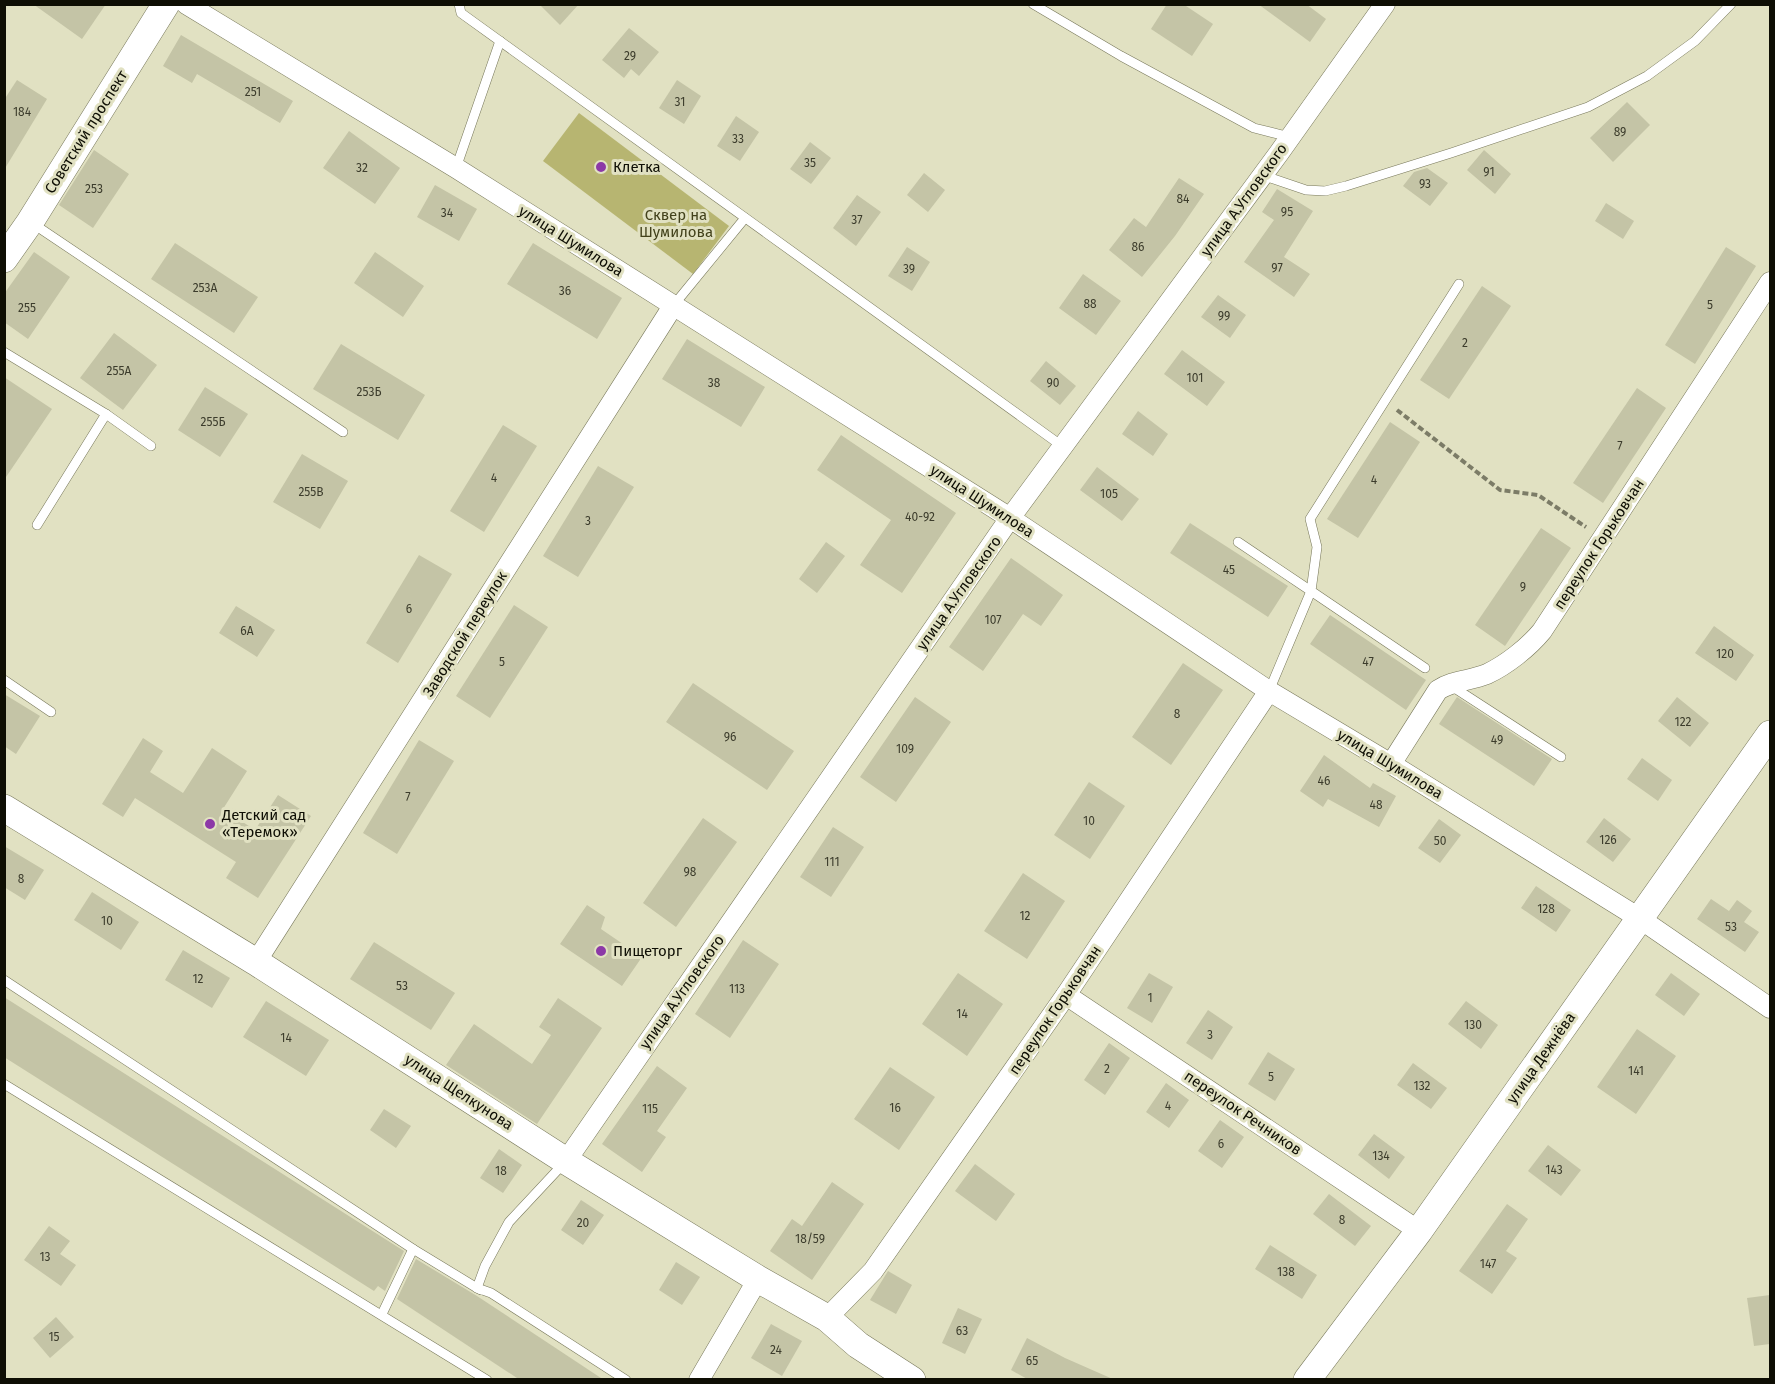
<svg xmlns="http://www.w3.org/2000/svg" width="1775" height="1384" viewBox="0 0 1775 1384" font-family="'Fira Sans',sans-serif">
<rect width="100%" height="100%" fill="#e1e1c2"/>
<!-- green -->
<path fill="#b7b571" d="M579,113L729,226L693,274L543,161Z"/>
<!-- building -->
<g fill="#c4c4a6">
<path d="M33,4H106L82,39Z"/>
<path d="M539,4H579L560,25Z"/>
<path d="M1167,4H1183L1213,24L1192,56L1151,29Z"/>
<path d="M1258,4H1306L1326,19L1310,42Z"/>
<path d="M629,28L659,52L639,76L631,69L624,78L602,60Z"/>
<path d="M181,35L293,101L280,123L197,74L192,83L163,66Z"/>
<path d="M17,80L47,99L4,170V100Z"/>
<path d="M677,80L701,96L684,124L659,108Z"/>
<path d="M1627,102L1650,125L1613,162L1590,138Z"/>
<path d="M736,116L759,132L740,161L717,146Z"/>
<path d="M349,131L400,168L375,204L323,168Z"/>
<path d="M810,142L831,158L811,184L790,169Z"/>
<path d="M94,150L129,174L93,228L59,205Z"/>
<path d="M1484,150L1511,174L1495,194L1467,170Z"/>
<path d="M1427,168L1448,183L1430,206L1403,186L1414,172Z"/>
<path d="M924,173L945,190L928,212L907,195Z"/>
<path d="M1179,178L1204,194L1175,236L1142,277L1109,250L1134,218L1146,227Z"/>
<path d="M435,185L477,209L459,241L417,217Z"/>
<path d="M1277,189L1313,211L1284,257L1310,274L1294,297L1244,262L1274,220L1262,212Z"/>
<path d="M857,195L881,212L856,246L833,228Z"/>
<path d="M1606,203L1634,221L1623,239L1595,221Z"/>
<path d="M175,243L258,297L234,333L151,279Z"/>
<path d="M533,243L622,298L597,339L507,284Z"/>
<path d="M907,247L930,262L912,291L888,276Z"/>
<path d="M1726,247L1756,266L1695,364L1665,345Z"/>
<path d="M34,252L70,277L28,339L4,322V294Z"/>
<path d="M375,252L424,286L403,317L354,283Z"/>
<path d="M1083,274L1121,301L1096,335L1059,308Z"/>
<path d="M1482,286L1511,306L1449,399L1420,380Z"/>
<path d="M1218,295L1246,315L1230,338L1201,317Z"/>
<path d="M114,333L157,365L123,410L80,378Z"/>
<path d="M687,339L765,387L741,427L662,379Z"/>
<path d="M341,344L425,395L398,440L313,389Z"/>
<path d="M1182,350L1225,382L1207,406L1164,374Z"/>
<path d="M1046,361L1076,386L1060,405L1030,381Z"/>
<path d="M4,377L52,409L4,480Z"/>
<path d="M205,387L248,414L220,457L178,430Z"/>
<path d="M1637,388L1666,408L1603,503L1573,483Z"/>
<path d="M1138,411L1168,434L1153,456L1122,434Z"/>
<path d="M1390,422L1420,442L1358,538L1327,519Z"/>
<path d="M503,425L537,446L484,532L450,511Z"/>
<path d="M841,435L956,513L902,593L860,565L891,520L817,470Z"/>
<path d="M302,454L348,481L320,529L273,502Z"/>
<path d="M598,466L634,487L578,577L543,556Z"/>
<path d="M1097,467L1139,499L1122,521L1080,490Z"/>
<path d="M1190,523L1288,586L1268,617L1170,553Z"/>
<path d="M1541,528L1571,548L1505,646L1475,625Z"/>
<path d="M826,542L845,556L817,593L799,579Z"/>
<path d="M419,555L452,574L398,663L366,643Z"/>
<path d="M1011,558L1063,595L1041,626L1023,614L983,671L949,647Z"/>
<path d="M514,605L548,627L490,718L456,696Z"/>
<path d="M236,606L275,630L257,657L219,633Z"/>
<path d="M1330,615L1426,680L1406,710L1310,644Z"/>
<path d="M1714,626L1754,655L1736,681L1695,653Z"/>
<path d="M1183,663L1223,690L1171,765L1132,737Z"/>
<path d="M693,683L794,751L767,790L666,722Z"/>
<path d="M4,694L40,716L16,754L4,746Z"/>
<path d="M915,697L951,722L896,802L860,777Z"/>
<path d="M1457,697L1552,759L1534,786L1439,724Z"/>
<path d="M1677,697L1709,723L1690,747L1658,721Z"/>
<path d="M143,738L163,751L150,772L183,793L212,748L247,771L223,809L255,830L278,795L311,816L258,898L226,878L236,862L135,798L123,817L102,804Z"/>
<path d="M419,740L454,761L397,854L363,833Z"/>
<path d="M1324,755L1370,788L1373,783L1396,796L1379,827L1328,799L1323,807L1300,791Z"/>
<path d="M1642,758L1672,780L1658,801L1627,779Z"/>
<path d="M1089,782L1125,806L1090,859L1054,835Z"/>
<path d="M703,818L737,842L676,927L643,903Z"/>
<path d="M1604,818L1631,839L1613,862L1586,842Z"/>
<path d="M1439,819L1461,835L1440,863L1418,848Z"/>
<path d="M833,827L864,847L831,897L800,877Z"/>
<path d="M4,846L44,870L25,900L4,887Z"/>
<path d="M1023,873L1065,901L1027,959L984,931Z"/>
<path d="M1536,886L1571,910L1556,932L1521,908Z"/>
<path d="M92,892L139,922L121,950L74,920Z"/>
<path d="M1711,899L1729,911L1737,900L1752,911L1744,922L1759,932L1745,952L1697,919Z"/>
<path d="M587,905L605,917L601,929L642,957L622,986L560,944Z"/>
<path d="M743,940L779,964L730,1038L695,1014Z"/>
<path d="M374,942L455,993L431,1030L350,979Z"/>
<path d="M183,950L230,978L212,1008L165,980Z"/>
<path d="M958,973L1003,1004L967,1056L922,1024Z"/>
<path d="M1149,973L1173,987L1152,1023L1127,1008Z"/>
<path d="M1671,973L1700,994L1684,1016L1655,995Z"/>
<path d="M4,997L404,1251L385,1291L378,1286L374,1291L4,1057Z"/>
<path d="M558,998L602,1028L537,1124L446,1065L474,1024L532,1064L551,1035L539,1027Z"/>
<path d="M266,1001L329,1040L306,1076L243,1037Z"/>
<path d="M1466,1001L1498,1025L1481,1049L1448,1024Z"/>
<path d="M1208,1010L1233,1027L1212,1060L1186,1043Z"/>
<path d="M1637,1029L1676,1056L1636,1114L1597,1087Z"/>
<path d="M1109,1043L1130,1058L1105,1095L1084,1080Z"/>
<path d="M1268,1052L1295,1069L1275,1101L1248,1084Z"/>
<path d="M1413,1063L1447,1088L1431,1109L1397,1085Z"/>
<path d="M657,1066L687,1088L657,1131L666,1137L642,1172L602,1144Z"/>
<path d="M890,1067L935,1097L899,1150L854,1119Z"/>
<path d="M1166,1083L1189,1100L1169,1128L1146,1112Z"/>
<path d="M384,1109L411,1126L396,1148L370,1130Z"/>
<path d="M1220,1120L1244,1137L1222,1168L1198,1151Z"/>
<path d="M1374,1134L1405,1157L1389,1179L1358,1155Z"/>
<path d="M1548,1145L1581,1170L1561,1196L1528,1171Z"/>
<path d="M499,1149L522,1165L503,1193L480,1178Z"/>
<path d="M975,1164L1015,1194L996,1221L955,1191Z"/>
<path d="M832,1182L864,1204L812,1280L770,1251L792,1219L802,1226Z"/>
<path d="M1329,1194L1371,1226L1355,1246L1313,1214Z"/>
<path d="M581,1200L604,1215L583,1245L561,1230Z"/>
<path d="M1507,1204L1528,1219L1506,1251L1517,1258L1492,1294L1459,1271Z"/>
<path d="M49,1226L70,1241L60,1254L76,1265L61,1286L24,1260Z"/>
<path d="M1270,1245L1317,1275L1302,1299L1255,1269Z"/>
<path d="M416,1259L477,1296L604,1380H520L397,1299Z"/>
<path d="M676,1262L700,1277L682,1305L659,1290Z"/>
<path d="M888,1271L912,1285L896,1314L870,1300Z"/>
<path d="M1770,1295V1344L1754,1346L1747,1298Z"/>
<path d="M958,1308L982,1319L965,1354L942,1343Z"/>
<path d="M56,1317L74,1337L50,1358L33,1338Z"/>
<path d="M771,1324L802,1341L782,1376L751,1358Z"/>
<path d="M1027,1338L1065,1358L1115,1380H1029L1011,1370Z"/>
</g>
<g fill="none" stroke-linecap="round" stroke-linejoin="round">
<!-- service casing -->
<g stroke="#78785b" stroke-width="10">
<g id="service">
<path d="M459,4L461,13L1062,446"/>
<path d="M1033,4L1121,56L1254,128L1290,137"/>
<path d="M456,168L500,41"/>
<path d="M1262,175L1306,190L1325,191L1346,186L1451,153L1588,107L1647,76L1695,41L1731,4"/>
<path d="M32,223L343,432"/>
<path d="M673,306L745,218"/>
<path d="M4,352L106,414L151,446"/>
<path d="M37,525L106,414"/>
<path d="M1238,542L1311,591L1269,691"/>
<path d="M1425,668L1311,591L1317,547L1310,519L1459,284"/>
<path d="M4,680L51,712"/>
<path d="M1450,685L1561,757"/>
<path d="M4,980L413,1249L477,1288L491,1293L626,1380"/>
<path d="M4,1084L487,1380"/>
<path d="M481,1290L477,1288L485,1266L509,1222L565,1162"/>
<path d="M382,1314L413,1249"/>
</g>
</g>
<!-- minor casing -->
<g stroke="#78785b" stroke-width="21">
<g id="minor">
<path d="M186,4L456,168L1010,518L1269,691L1391,764L1639,918L1770,1008"/>
<path d="M1391,764L1438,690C1453,680 1470,681 1487,674C1506,665 1528,648 1542,631L1770,282"/>
<path d="M256,962L673,306"/>
<path d="M1066,995L1419,1231"/>
<path d="M566,1161L1010,518L1279,153L1385,4"/>
<path d="M827,1318L873,1271L1066,995L1269,691"/>
<path d="M699,1380L758,1279"/>
</g>
</g>
<!-- secondary casing -->
<g stroke="#78785b" stroke-width="28">
<g id="secondary">
<path d="M4,259L30,222L166,4"/>
<path d="M4,808L256,962L566,1161L758,1279L827,1318L858,1345L912,1380"/>
<path d="M1307,1380L1419,1231L1770,734"/>
</g>
</g>
<!-- path -->
<path stroke="#7c7c67" stroke-width="4" stroke-dasharray="6 3" stroke-linecap="butt" d="M1397,410L1500,490L1538,495L1586,527"/>
<!-- service -->
<use href="#service" stroke="#fff" stroke-width="9"/>
<!-- minor -->
<use href="#minor" stroke="#fff" stroke-width="20"/>
<!-- secondary -->
<use href="#secondary" stroke="#fff" stroke-width="27"/>
</g>
<!-- markers -->
<g fill="#8c39a7" stroke="#e1e1c2" stroke-width="2">
<circle cx="601" cy="167" r="6"/>
<circle cx="210" cy="824" r="6"/>
<circle cx="601" cy="951" r="6"/>
</g>
<g text-anchor="middle" dominant-baseline="central" stroke-width="6" stroke-linejoin="round" paint-order="stroke">
<!-- number labels -->
<g font-size="12" fill="#3c3c2c">
<text x="630" y="56">29</text>
<text x="253" y="92">251</text>
<text x="680" y="102">31</text>
<text x="22" y="112">184</text>
<text x="1620" y="132">89</text>
<text x="738" y="139">33</text>
<text x="810" y="163">35</text>
<text x="362" y="168">32</text>
<text x="1489" y="172">91</text>
<text x="1425" y="184">93</text>
<text x="94" y="189">253</text>
<text x="1183" y="199">84</text>
<text x="1287" y="212">95</text>
<text x="447" y="213">34</text>
<text x="857" y="220">37</text>
<text x="1138" y="247">86</text>
<text x="1277" y="268">97</text>
<text x="909" y="269">39</text>
<text x="205" y="288">253А</text>
<text x="565" y="291">36</text>
<text x="1090" y="304">88</text>
<text x="1710" y="305">5</text>
<text x="27" y="308">255</text>
<text x="1224" y="316">99</text>
<text x="1465" y="343">2</text>
<text x="119" y="371">255А</text>
<text x="1195" y="378">101</text>
<text x="714" y="383">38</text>
<text x="1053" y="383">90</text>
<text x="369" y="392">253Б</text>
<text x="213" y="422">255Б</text>
<text x="1620" y="446">7</text>
<text x="494" y="478">4</text>
<text x="1374" y="480">4</text>
<text x="311" y="492">255В</text>
<text x="1109" y="494">105</text>
<text x="920" y="517">40-92</text>
<text x="588" y="521">3</text>
<text x="1229" y="570">45</text>
<text x="1523" y="587">9</text>
<text x="409" y="609">6</text>
<text x="993" y="620">107</text>
<text x="247" y="631">6А</text>
<text x="1725" y="654">120</text>
<text x="502" y="662">5</text>
<text x="1368" y="662">47</text>
<text x="1177" y="714">8</text>
<text x="1683" y="722">122</text>
<text x="730" y="737">96</text>
<text x="1497" y="740">49</text>
<text x="905" y="749">109</text>
<text x="1324" y="781">46</text>
<text x="408" y="797">7</text>
<text x="1376" y="805">48</text>
<text x="1089" y="821">10</text>
<text x="1608" y="840">126</text>
<text x="1440" y="841">50</text>
<text x="832" y="862">111</text>
<text x="690" y="872">98</text>
<text x="21" y="879">8</text>
<text x="1546" y="909">128</text>
<text x="1025" y="916">12</text>
<text x="107" y="921">10</text>
<text x="1731" y="927">53</text>
<text x="198" y="979">12</text>
<text x="402" y="986">53</text>
<text x="737" y="989">113</text>
<text x="1150" y="998">1</text>
<text x="962" y="1014">14</text>
<text x="1473" y="1025">130</text>
<text x="1210" y="1035">3</text>
<text x="286" y="1038">14</text>
<text x="1107" y="1069">2</text>
<text x="1636" y="1071">141</text>
<text x="1271" y="1077">5</text>
<text x="1422" y="1086">132</text>
<text x="1168" y="1106">4</text>
<text x="895" y="1108">16</text>
<text x="650" y="1109">115</text>
<text x="1221" y="1144">6</text>
<text x="1381" y="1156">134</text>
<text x="1554" y="1170">143</text>
<text x="501" y="1171">18</text>
<text x="1342" y="1220">8</text>
<text x="583" y="1223">20</text>
<text x="810" y="1239">18/59</text>
<text x="45" y="1257">13</text>
<text x="1488" y="1264">147</text>
<text x="1286" y="1272">138</text>
<text x="962" y="1331">63</text>
<text x="54" y="1337">15</text>
<text x="776" y="1350">24</text>
<text x="1032" y="1361">65</text>
</g>
<!-- street labels -->
<g font-size="15" fill="#0e0e04" stroke="#e1e1c2">
<text transform="translate(86 132) rotate(-58)">Советский проспект</text>
<text transform="translate(1244 200) rotate(-54)">улица А.Угловского</text>
<text transform="translate(571 241) rotate(32)">улица Шумилова</text>
<text transform="translate(982 501) rotate(33)">улица Шумилова</text>
<text transform="translate(1599 544) rotate(-57)">переулок Горьковчан</text>
<text transform="translate(959 593) rotate(-55)">улица А.Угловского</text>
<text transform="translate(465 634) rotate(-58)">Заводской переулок</text>
<text transform="translate(1390 764) rotate(31)">улица Шумилова</text>
<text transform="translate(682 992) rotate(-55)">улица А.Угловского</text>
<text transform="translate(1055 1010) rotate(-56)">переулок Горьковчан</text>
<text transform="translate(1541 1058) rotate(-55)">улица Дежнёва</text>
<text transform="translate(459 1092) rotate(33)">улица Щелкунова</text>
<text transform="translate(1243 1113) rotate(34)">переулок Речников</text>
</g>
<!-- poi labels -->
<g font-size="15" fill="#0e0e04" stroke="#e1e1c2" text-anchor="start">
<text x="613" y="167">Клетка</text>
<text x="222" y="815">Детский сад<tspan x="222" dy="17">«Теремок»</tspan></text>
<text x="613" y="951">Пищеторг</text>
</g>
<!-- park labels -->
<g font-size="15" fill="#43421c" stroke="#e1e1c2">
<text x="676" y="215">Сквер на<tspan x="676" dy="17">Шумилова</tspan></text>
</g>
</g>
<!-- border -->
<rect width="1775" height="1384" fill="none" stroke="#0e0e04" stroke-width="12"/>
</svg>
